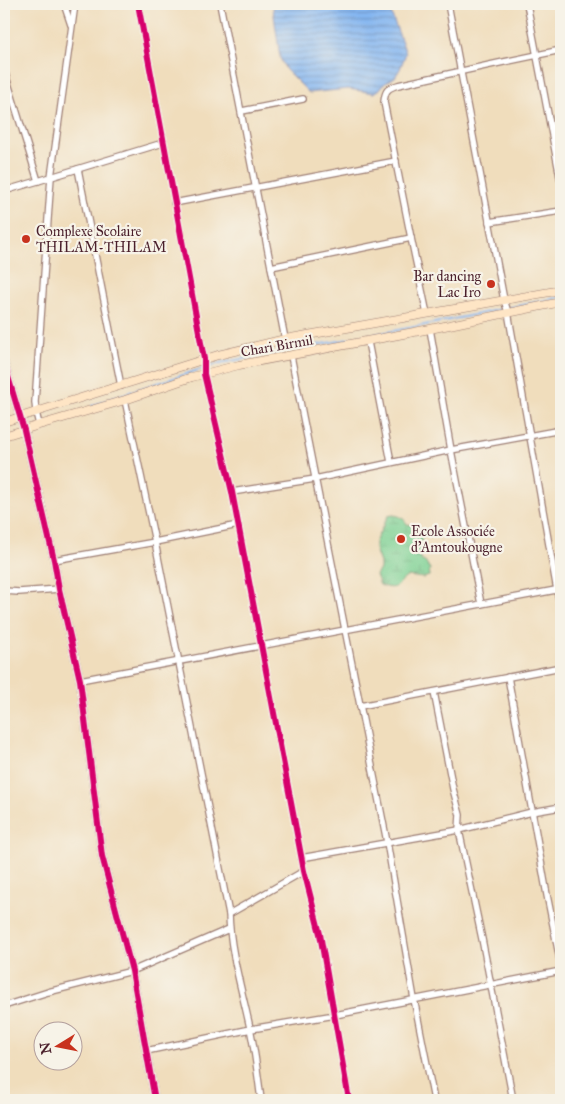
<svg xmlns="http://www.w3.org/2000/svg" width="565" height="1104" viewBox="0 0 565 1104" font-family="'IM FELL Great Primer',serif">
<defs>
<pattern id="wetland-marsh" width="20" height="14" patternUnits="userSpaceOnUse" patternTransform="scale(1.25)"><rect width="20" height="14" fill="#7ed194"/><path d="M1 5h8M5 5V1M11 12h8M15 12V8" fill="none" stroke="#6eb380"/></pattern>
<pattern id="water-rules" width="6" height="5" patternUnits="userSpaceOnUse" patternTransform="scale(1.25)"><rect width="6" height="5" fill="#84b6f1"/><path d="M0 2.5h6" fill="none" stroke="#6e93c3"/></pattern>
</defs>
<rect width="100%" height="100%" fill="#f7f3e8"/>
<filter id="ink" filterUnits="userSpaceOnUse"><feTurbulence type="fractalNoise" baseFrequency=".02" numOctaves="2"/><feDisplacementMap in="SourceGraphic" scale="10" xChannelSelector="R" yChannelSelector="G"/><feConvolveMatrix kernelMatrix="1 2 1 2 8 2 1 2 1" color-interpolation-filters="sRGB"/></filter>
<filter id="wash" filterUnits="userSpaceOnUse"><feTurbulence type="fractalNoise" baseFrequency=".0096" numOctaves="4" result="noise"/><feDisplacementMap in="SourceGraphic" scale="20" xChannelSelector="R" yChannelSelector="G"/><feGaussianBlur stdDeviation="1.12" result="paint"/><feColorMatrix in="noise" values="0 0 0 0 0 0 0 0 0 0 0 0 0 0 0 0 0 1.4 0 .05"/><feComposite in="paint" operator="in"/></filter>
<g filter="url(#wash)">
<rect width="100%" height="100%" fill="#f0ddbc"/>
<!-- wetland -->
<path fill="url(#wetland-marsh)" stroke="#647860" d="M393,515C400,516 403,517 407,524C428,527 420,544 421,560L426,563L430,569L429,576L423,578L408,576C396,584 399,592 380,585L376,575L380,569V563L375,549V542L388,516Z"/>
<!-- water -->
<path fill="url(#water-rules)" stroke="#676a8e" d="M274,4H393L391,13L406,53L400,69L395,77L384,84L379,90L374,93L348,89L309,93L286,70L280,58L273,8Z"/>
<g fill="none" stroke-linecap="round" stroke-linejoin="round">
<!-- stream -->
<path stroke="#84b6f1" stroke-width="2" d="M92,406L124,394L220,363L420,326L561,297"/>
</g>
</g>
<g filter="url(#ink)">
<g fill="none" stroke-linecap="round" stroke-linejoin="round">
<!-- street casing -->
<g stroke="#9d7e74" stroke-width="8">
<g id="street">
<path d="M64,4L71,25"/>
<path d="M138,4L204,359V374L232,492L304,871L320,934L349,1100"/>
<path d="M220,4L285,339"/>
<path d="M448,4L504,300L508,312L557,590L561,609"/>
<path d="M527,4L561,182"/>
<path d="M4,70L38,181L163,143"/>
<path d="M242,111L303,99"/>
<path d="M78,169L121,386"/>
<path d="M4,191L38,181"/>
<path d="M174,203L396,161"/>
<path d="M489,222L561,211"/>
<path d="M271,267L411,238"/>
<path d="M427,314L411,238L384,102C385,91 387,88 398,85L499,63L561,50"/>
<path d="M430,329L451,450L481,604"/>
<path d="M368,342L391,462"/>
<path d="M291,356L387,842L414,999L434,1100"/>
<path d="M125,400L155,542L229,914C230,952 242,990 250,1028C255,1051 258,1076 261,1100"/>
<path d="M39,425L36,412L35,402L51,177L75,4"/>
<path d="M232,492L315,479L451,450L561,430"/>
<path d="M54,560L155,542L238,525"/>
<path d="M4,591L19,592L59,589"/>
<path d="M508,677L547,895L561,965"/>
<path d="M80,680L561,589"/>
<path d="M434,692L453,789L460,815L459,830L482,939L513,1100"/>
<path d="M360,706L561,667"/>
<path d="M301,858L459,830L532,812L561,807"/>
<path d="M229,914L304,871"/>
<path d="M4,1006L48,992L132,971L229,929"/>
<path d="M146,1051L251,1029L335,1015L561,971"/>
</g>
</g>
<!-- secondary casing -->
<g stroke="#9d7e74" stroke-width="9">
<g id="secondary">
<path d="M4,363L24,430L54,560L59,589L80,680L102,856L132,971L155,1100"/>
<path d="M4,422L218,355L285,339L561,290"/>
<path d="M4,436L39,425L125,400L192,377L239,365L430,329L561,302"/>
</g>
</g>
<!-- street -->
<use href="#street" stroke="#fff" stroke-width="5.5"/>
<!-- secondary -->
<use href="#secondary" stroke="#fee5c5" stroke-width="8"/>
<!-- cycleway casing -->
<g stroke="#f7f3e8" stroke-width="9">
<g id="cycleway">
<path d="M138,4L204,359V374L232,492L304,871L320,934L349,1100"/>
<path d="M4,363L24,430L54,560L59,589L80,680L102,856L132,971L155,1100"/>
</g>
</g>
<!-- cycleway -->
<use href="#cycleway" stroke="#d6006c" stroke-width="6"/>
</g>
</g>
<!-- markers -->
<g fill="#c8321e" stroke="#f7f3e8" stroke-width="2">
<circle cx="26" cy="239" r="5"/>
<circle cx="491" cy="284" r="5"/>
<circle cx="401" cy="539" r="5"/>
</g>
<g text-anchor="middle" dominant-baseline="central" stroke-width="4.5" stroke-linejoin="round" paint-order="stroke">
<!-- poi labels -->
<g font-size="14" fill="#4a1f2b" stroke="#f7f3e8" text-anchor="start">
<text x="36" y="231">Complexe Scolaire<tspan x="36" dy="16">THILAM-THILAM</tspan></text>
<text x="481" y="276" text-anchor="end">Bar dancing<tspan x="481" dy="16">Lac Iro</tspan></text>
<text x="411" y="531">Ecole Associée<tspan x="411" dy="16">d'Amtoukougne</tspan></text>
</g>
<!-- street labels -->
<g font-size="14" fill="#4a1f2b" stroke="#f7f3e8">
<text transform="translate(277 346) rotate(-10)">Chari Birmil</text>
</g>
</g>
<!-- margin -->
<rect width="565" height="1104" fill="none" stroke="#f7f3e8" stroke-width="20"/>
<!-- north arrow -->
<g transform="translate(58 1046) rotate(260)"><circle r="24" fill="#f7f3e8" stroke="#b29e9c"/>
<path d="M0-4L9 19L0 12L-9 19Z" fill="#c8321e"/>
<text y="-8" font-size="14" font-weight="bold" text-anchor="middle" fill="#4a1f2b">N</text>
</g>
</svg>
